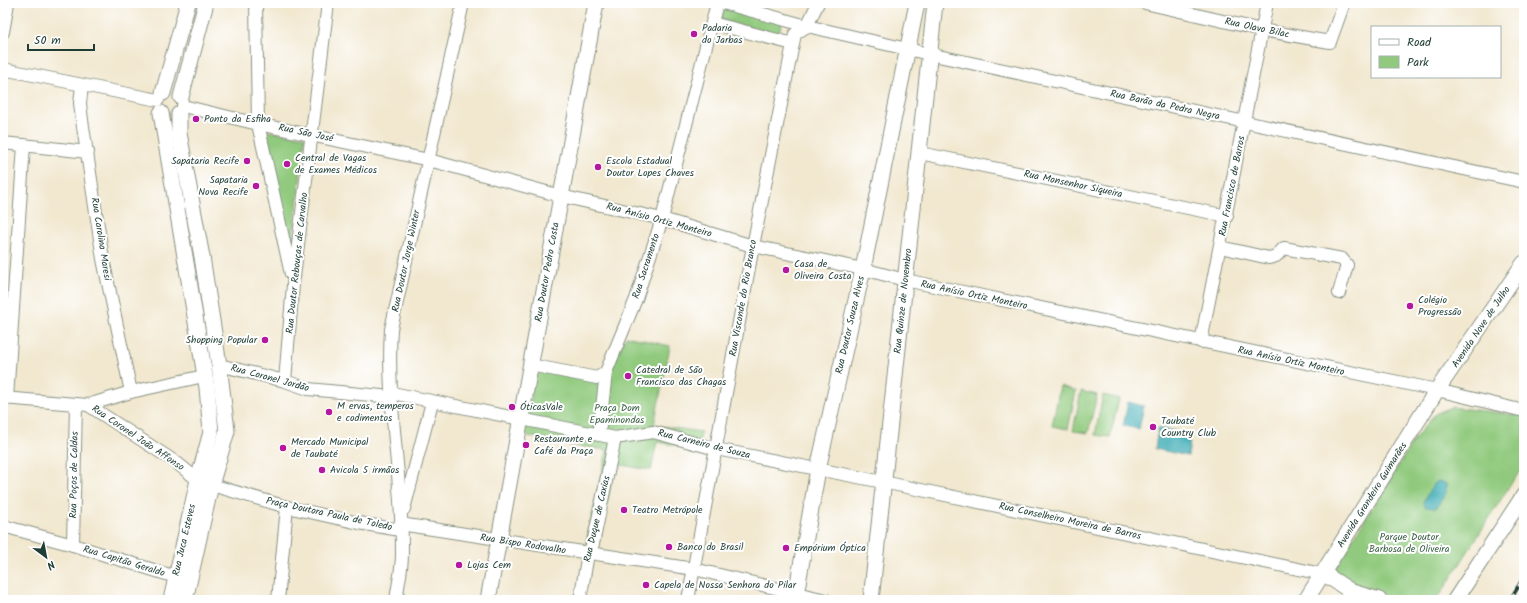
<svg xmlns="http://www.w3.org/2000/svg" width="1527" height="603" viewBox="0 0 1527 603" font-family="Kalam,sans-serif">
<rect width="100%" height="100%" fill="#fff"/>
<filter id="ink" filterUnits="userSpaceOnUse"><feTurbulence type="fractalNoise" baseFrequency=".025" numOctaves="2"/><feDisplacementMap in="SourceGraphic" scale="8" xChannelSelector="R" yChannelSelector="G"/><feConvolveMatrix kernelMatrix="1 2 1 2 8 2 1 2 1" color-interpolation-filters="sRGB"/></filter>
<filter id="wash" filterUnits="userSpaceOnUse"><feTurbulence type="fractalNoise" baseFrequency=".012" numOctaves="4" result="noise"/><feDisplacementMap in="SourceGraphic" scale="16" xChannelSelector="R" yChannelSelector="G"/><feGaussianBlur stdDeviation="0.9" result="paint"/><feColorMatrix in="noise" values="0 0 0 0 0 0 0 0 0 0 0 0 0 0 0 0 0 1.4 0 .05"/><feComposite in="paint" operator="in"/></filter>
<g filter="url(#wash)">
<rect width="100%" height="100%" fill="#f2e8d0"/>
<!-- green -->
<g fill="#91ca7e" stroke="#588459">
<path d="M725,6L782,22L778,35L721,20Z"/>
<path d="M266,131L305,137L291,257Z"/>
<path d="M626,336L670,346L654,425L701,432L698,449L657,442L651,470L615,464L598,545L586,543L607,450L563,444L524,435L536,369L608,377Z"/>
<path d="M1060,386L1076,391L1068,429L1052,426Z"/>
<path d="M1081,391L1097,395L1088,433L1073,431Z"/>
<path d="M1103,395L1119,399L1110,437L1095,435Z"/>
<path d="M1452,407L1524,416V468L1514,479L1437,600H1351L1331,574L1416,437L1435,414Z"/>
</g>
<!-- water -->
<g fill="#3aabb4" stroke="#2c7474">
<path d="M1128,402L1144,406L1139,429L1123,426Z"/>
<path d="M1158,428L1191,434L1188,456L1155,449Z"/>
<path d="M1439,481L1446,484V493L1436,508L1425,507L1423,502L1434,483Z"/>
</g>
</g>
<g filter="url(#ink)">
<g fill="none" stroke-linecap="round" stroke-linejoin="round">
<!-- minor casing -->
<g stroke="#889282" stroke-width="14">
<g id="minor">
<path d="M256,3L258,124L291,274"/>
<path d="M723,3L807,26L929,54L1524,182"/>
<path d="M1145,3L1262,30L1330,42L1344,3"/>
<path d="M712,23L793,44"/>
<path d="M807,26L818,3"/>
<path d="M3,32L8,3"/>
<path d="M3,69L158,100"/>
<path d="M82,86L80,103L82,120L103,259L131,392"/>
<path d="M183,106L258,124L429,160L561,196L662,219L753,246L863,269L905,280L1437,390L1524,411"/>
<path d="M3,143L88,152"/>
<path d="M920,153L1227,216"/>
<path d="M1220,247L1269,258L1276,256L1284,248L1342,259L1347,265L1339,293"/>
<path d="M1201,342L1267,3"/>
<path d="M219,365L285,381L308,389L392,397"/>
<path d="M530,365L597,378L606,372"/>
<path d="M285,381L293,285L328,3"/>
<path d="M392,393L615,438L653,432L716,449L883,482L1322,574"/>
<path d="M3,398L88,405L177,463L198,480L205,483L287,507L359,523L400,530"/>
<path d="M7,398L24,145"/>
<path d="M88,405L131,392L204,376"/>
<path d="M599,435L606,372L636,299L662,219L717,3"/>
<path d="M404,509L432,402"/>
<path d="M400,524L694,569L826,600"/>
<path d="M3,526L73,545L176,577"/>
<path d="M73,545L76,404"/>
<path d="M278,600L287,507"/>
<path d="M396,600C398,585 402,569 402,555C403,479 386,404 391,329L463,3"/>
<path d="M580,600L588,554L593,544L615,438"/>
<path d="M688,600L753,246L793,44L795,34L807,26"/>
</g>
</g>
<!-- major casing -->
<g stroke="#889282" stroke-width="17">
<g id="major">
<path d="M163,93L188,3"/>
<path d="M181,97L206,3"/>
<path d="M161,113L207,388L211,432L198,480L171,600"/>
<path d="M179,114V133L202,257L219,365L227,431L211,485L185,600"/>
<path d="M1322,574L1329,577L1352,592L1379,600"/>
<path d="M488,600L596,3"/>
<path d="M795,600L818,469L863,269L917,3"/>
<path d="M871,600L935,3"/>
<path d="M1306,600L1437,390L1524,263"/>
<path d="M1455,600L1524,495"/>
</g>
</g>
<!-- minor -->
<use href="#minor" stroke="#fff" stroke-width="12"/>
<!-- major -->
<use href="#major" stroke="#fff" stroke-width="15"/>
<!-- rail casing -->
<g stroke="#1f3d34" stroke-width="4">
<path id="rail" d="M1510,600L1524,577"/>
</g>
<!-- rail -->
<use href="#rail" stroke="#fff" stroke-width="2.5" stroke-dasharray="8" stroke-linecap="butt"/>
</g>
</g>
<!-- markers -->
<g fill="#b5179e" stroke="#fff" stroke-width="1.5">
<circle cx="694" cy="34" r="4"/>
<circle cx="196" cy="119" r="4"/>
<circle cx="247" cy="161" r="4"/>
<circle cx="287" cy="164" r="4"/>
<circle cx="598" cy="167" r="4"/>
<circle cx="256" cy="186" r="4"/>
<circle cx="786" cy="270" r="4"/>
<circle cx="1410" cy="306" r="4"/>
<circle cx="265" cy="340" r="4"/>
<circle cx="628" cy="376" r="4"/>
<circle cx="512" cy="407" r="4"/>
<circle cx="329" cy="412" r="4"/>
<circle cx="1153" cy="427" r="4"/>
<circle cx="526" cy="445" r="4"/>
<circle cx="283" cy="448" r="4"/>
<circle cx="322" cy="470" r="4"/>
<circle cx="624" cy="510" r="4"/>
<circle cx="669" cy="547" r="4"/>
<circle cx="786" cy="548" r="4"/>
<circle cx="459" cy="565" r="4"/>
<circle cx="646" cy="585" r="4"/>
</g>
<g text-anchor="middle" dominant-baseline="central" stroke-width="4" stroke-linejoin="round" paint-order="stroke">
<!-- poi labels -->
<g font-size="10" fill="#1f3d34" stroke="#fff" text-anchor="start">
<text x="702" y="28">Padaria<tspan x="702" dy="12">do Jarbas</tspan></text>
<text x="204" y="119">Ponto da Esfiha</text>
<text x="295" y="158">Central de Vagas<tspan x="295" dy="12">de Exames Médicos</tspan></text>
<text x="239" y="161" text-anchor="end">Sapataria Recife</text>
<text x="606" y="161">Escola Estadual<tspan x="606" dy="12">Doutor Lopes Chaves</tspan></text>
<text x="248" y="180" text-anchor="end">Sapataria<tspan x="248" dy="12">Nova Recife</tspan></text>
<text x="794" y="264">Casa de<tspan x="794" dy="12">Oliveira Costa</tspan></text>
<text x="1418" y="300">Colégio<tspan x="1418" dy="12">Progressão</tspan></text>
<text x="257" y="340" text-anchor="end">Shopping Popular</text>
<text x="636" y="370">Catedral de São<tspan x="636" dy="12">Francisco das Chagas</tspan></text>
<text x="337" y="406">M ervas, temperos<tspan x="337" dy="12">e codimentos</tspan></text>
<text x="520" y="407">ÓticasVale</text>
<text x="1161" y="421">Taubaté<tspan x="1161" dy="12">Country Club</tspan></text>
<text x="534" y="439">Restaurante e<tspan x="534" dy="12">Café da Praça</tspan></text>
<text x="291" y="442">Mercado Municipal<tspan x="291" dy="12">de Taubaté</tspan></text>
<text x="330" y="470">Avicola 5 irmãos</text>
<text x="632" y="510">Teatro Metrópole</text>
<text x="677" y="547">Banco do Brasil</text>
<text x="794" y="548">Empórium Óptica</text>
<text x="467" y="565">Lojas Cem</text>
<text x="654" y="585">Capela de Nossa Senhora do Pilar</text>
</g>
<!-- street labels -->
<g font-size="10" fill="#1f3d34" stroke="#fff">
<text transform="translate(1257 28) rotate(12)">Rua Olavo Bilac</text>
<text transform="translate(1165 105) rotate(12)">Rua Barão da Pedra Negra</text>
<text transform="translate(306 133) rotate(12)">Rua São José</text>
<text transform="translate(1073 184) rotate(12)">Rua Monsenhor Siqueira</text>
<text transform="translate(1232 186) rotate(-79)">Rua Francisco de Barros</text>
<text transform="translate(659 220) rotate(15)">Rua Anísio Ortiz Monteiro</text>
<text transform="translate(101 239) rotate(81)">Rua Carolina Maresi</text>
<text transform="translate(406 261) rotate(-78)">Rua Doutor Jorge Winter</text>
<text transform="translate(297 263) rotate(-84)">Rua Doutor Rebouças de Carvalho</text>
<text transform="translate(646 266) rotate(-72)">Rua Sacramento</text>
<text transform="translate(547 272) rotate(-80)">Rua Doutor Pedro Costa</text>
<text transform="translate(974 295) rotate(12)">Rua Anísio Ortiz Monteiro</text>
<text transform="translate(743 298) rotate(-80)">Rua Visconde do Rio Branco</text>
<text transform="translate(903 301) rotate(-84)">Rua Quinze de Novembro</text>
<text transform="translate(850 325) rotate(-77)">Rua Doutor Souza Alves</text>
<text transform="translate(1481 327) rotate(-56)">Avenida Nove de Julho</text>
<text transform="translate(1291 361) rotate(12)">Rua Anísio Ortiz Monteiro</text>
<text transform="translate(270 378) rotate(15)">Rua Coronel Jordão</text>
<text transform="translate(138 438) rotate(34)">Rua Coronel João Affonso</text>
<text transform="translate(704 444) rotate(14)">Rua Carneiro de Souza</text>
<text transform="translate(74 475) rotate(-89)">Rua Poços de Caldas</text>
<text transform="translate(1372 495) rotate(-58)">Avenida Grandeiro Guimarães</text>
<text transform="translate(329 514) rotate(12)">Praça Doutora Paula de Toledo</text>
<text transform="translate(597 519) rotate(-77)">Rua Duque de Caxias</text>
<text transform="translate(1070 521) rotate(12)">Rua Conselheiro Moreira de Barros</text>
<text transform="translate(184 540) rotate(-77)">Rua Juca Esteves</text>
<text transform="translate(523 544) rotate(9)">Rua Bispo Rodovalho</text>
<text transform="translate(124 561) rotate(17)">Rua Capitão Geraldo</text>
</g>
<!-- park labels -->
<g font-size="10" fill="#3c6046" stroke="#fff">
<text x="617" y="408">Praça Dom<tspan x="617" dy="12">Epaminondas</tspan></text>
<text x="1409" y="537">Parque Doutor<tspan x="1409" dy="12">Barbosa de Oliveira</tspan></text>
</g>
</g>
<!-- margin -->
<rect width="1527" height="603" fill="none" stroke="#fff" stroke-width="16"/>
<!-- legend -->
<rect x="1371" y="26" width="130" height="52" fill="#ffffff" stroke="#a5b1ae"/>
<rect x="1379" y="39" width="20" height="6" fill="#ffffff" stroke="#a5b1ae"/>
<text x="1407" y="46" font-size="12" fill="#1f3d34">Road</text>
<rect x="1379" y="56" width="20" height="12" fill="#91ca7e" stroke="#a5b1ae"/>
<text x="1407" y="66" font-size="12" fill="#1f3d34">Park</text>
<!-- north arrow -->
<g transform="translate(46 557) rotate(148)" stroke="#ffffff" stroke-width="3" paint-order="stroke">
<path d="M0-3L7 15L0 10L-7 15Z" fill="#1f3d34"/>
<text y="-6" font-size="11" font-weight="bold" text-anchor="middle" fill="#1f3d34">N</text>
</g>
<!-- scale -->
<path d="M28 44v6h66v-6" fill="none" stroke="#1f3d34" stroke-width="2"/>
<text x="34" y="44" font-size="12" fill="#1f3d34" stroke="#ffffff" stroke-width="3" paint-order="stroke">50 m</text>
</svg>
